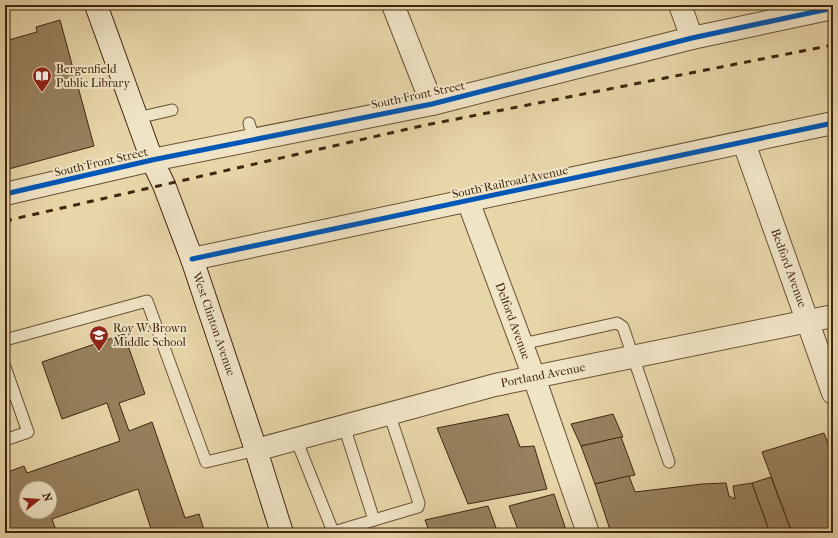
<svg xmlns="http://www.w3.org/2000/svg" width="838" height="538" viewBox="0 0 838 538" font-family="'IM FELL French Canon',serif">
<rect width="100%" height="100%" fill="#e7d6a8"/>
<filter id="stains"><feTurbulence type="fractalNoise" baseFrequency=".005" numOctaves="4"/><feColorMatrix values="0 0 0 0 .2 0 0 0 0 .09 0 0 0 0 .02 0 0 0 .5 -.17"/></filter>
<radialGradient id="worn" r=".72"><stop offset=".6" stop-color="#630" stop-opacity="0"/><stop offset="1" stop-color="#630" stop-opacity=".3"/></radialGradient>
<!-- building -->
<g fill="#97815e" stroke="#41250e" fill-rule="evenodd">
<path d="M60,20L94,146L5,170V41L37,32L36,27Z"/>
<path d="M124,334L145,394L119,403L129,431L152,422L185,518L199,514L205,533H150L152,532L138,489L52,519L57,533H5V502L8,501L5,492V473L24,466L27,473L120,441L107,403L62,419L42,362ZM26,488H50V512H26Z"/>
<path d="M508,414L520,447L534,446L547,489L468,504L437,428Z"/>
<path d="M613,414L623,437L581,446L571,424Z"/>
<path d="M824,433L833,457V533H792L762,452Z"/>
<path d="M621,437L635,475L595,484L581,446Z"/>
<path d="M629,476L635,492L702,484L726,483L729,496L735,499L733,486L752,483L770,533H611L595,484Z"/>
<path d="M771,477L792,533H770L752,483Z"/>
<path d="M554,494L567,533H507L518,530L509,506Z"/>
<path d="M488,506L498,533H430L425,520Z"/>
<path d="M428,528L430,533H412Z"/>
</g>
<g fill="none" stroke-linecap="round" stroke-linejoin="round">
<!-- lane casing -->
<g stroke="#6a5134" stroke-width="13">
<g id="lane">
<path d="M137,118L172,110"/>
<path d="M249,123L254,139"/>
<path d="M5,340L147,301L206,462L256,450"/>
<path d="M522,344L617,323L623,327L669,462"/>
<path d="M5,367L28,432L5,440"/>
<path d="M296,439L332,529L337,531L374,520L344,426"/>
<path d="M374,520L418,507L419,503L389,413"/>
</g>
</g>
<!-- street casing -->
<g stroke="#6a5134" stroke-width="24">
<g id="street">
<path d="M393,5L432,104"/>
<path d="M680,5L692,38"/>
<path d="M744,143L833,393"/>
<path d="M5,194L152,160L432,104L692,38L833,8"/>
<path d="M468,201L534,377L588,533"/>
<path d="M192,259L833,123"/>
<path d="M256,450L495,385L833,316"/>
</g>
</g>
<!-- secondary casing -->
<g stroke="#41250e" stroke-width="24">
<path id="secondary" d="M96,5L152,160L164,185L192,259L256,450L282,533"/>
</g>
<!-- lane -->
<use href="#lane" stroke="#efe4c6" stroke-width="11"/>
<!-- street -->
<use href="#street" stroke="#efe4c6" stroke-width="22"/>
<!-- secondary -->
<use href="#secondary" stroke="#efe4c6" stroke-width="22"/>
<!-- rail -->
<path stroke="#41250e" stroke-width="3" stroke-dasharray="7 7" stroke-linecap="butt" d="M5,221L421,126L833,45"/>
<!-- cycleway casing -->
<g stroke="#efe4c6" stroke-width="8">
<g id="cycleway">
<path d="M5,194L152,160L432,104L692,38L833,8"/>
<path d="M192,259L833,123"/>
</g>
</g>
<!-- cycleway -->
<use href="#cycleway" stroke="#0057b8" stroke-width="5"/>
</g>
<!-- icons -->
<defs>
<g id="library-pin" transform="scale(1)"><path d="M0 17L-7.5 6A9.5 9.5 0 1 1 7.5 6Z" fill="#8f2418" stroke="#efe4c6"/><path d="M-6-4Q-3-5.5-.7-3.5V5Q-3 3-6 4ZM6-4Q3-5.5 .7-3.5V5Q3 3 6 4Z" fill="#fff"/></g>
<g id="school-pin" transform="scale(1)"><path d="M0 17L-7.5 6A9.5 9.5 0 1 1 7.5 6Z" fill="#8f2418" stroke="#efe4c6"/><path d="M0-5L7-2L0 1L-7-2ZM-4 1L0 2.5L4 1V4Q0 6-4 4Z" fill="#fff"/></g>
</defs>
<g fill-rule="evenodd">
<use href="#library-pin" x="42" y="76"/>
<use href="#school-pin" x="99" y="335"/>
</g>
<g text-anchor="middle" dominant-baseline="central" stroke-width="4" stroke-linejoin="round" paint-order="stroke">
<!-- poi labels -->
<g font-size="12" fill="#41250e" stroke="#efe4c6" text-anchor="start">
<text x="56" y="69">Bergenfield<tspan x="56" dy="14">Public Library</tspan></text>
<text x="113" y="328">Roy W. Brown<tspan x="113" dy="14">Middle School</tspan></text>
</g>
<!-- street labels -->
<g font-size="12" fill="#41250e" stroke="#efe4c6">
<text transform="translate(418 95) rotate(-12)">South Front Street</text>
<text transform="translate(101 162) rotate(-13)">South Front Street</text>
<text transform="translate(510 182) rotate(-12)">South Railroad Avenue</text>
<text transform="translate(789 268) rotate(70)">Bedford Avenue</text>
<text transform="translate(513 321) rotate(70)">Delford Avenue</text>
<text transform="translate(214 324) rotate(71)">West Clinton Avenue</text>
<text transform="translate(543 375) rotate(-11)">Portland Avenue</text>
</g>
</g>
<!-- margin -->
<rect width="838" height="538" fill="none" stroke="#e7d6a8" stroke-width="20"/>
<rect x="6" y="6" width="826" height="526" fill="none" stroke="#41250e" stroke-width="2"/>
<rect x="10" y="10" width="818" height="518" fill="none" stroke="#41250e"/>
<!-- north arrow -->
<g transform="translate(38 500) rotate(73)"><circle r="19" fill="#efe4c6" stroke="#a9987c"/>
<path d="M0-3L7 15L0 10L-7 15Z" fill="#8f2418"/>
<text y="-6" font-size="11" font-weight="bold" text-anchor="middle" fill="#41250e">N</text>
</g>
<rect width="100%" height="100%" filter="url(#stains)"/>
<rect width="100%" height="100%" fill="url(#worn)"/>
</svg>
